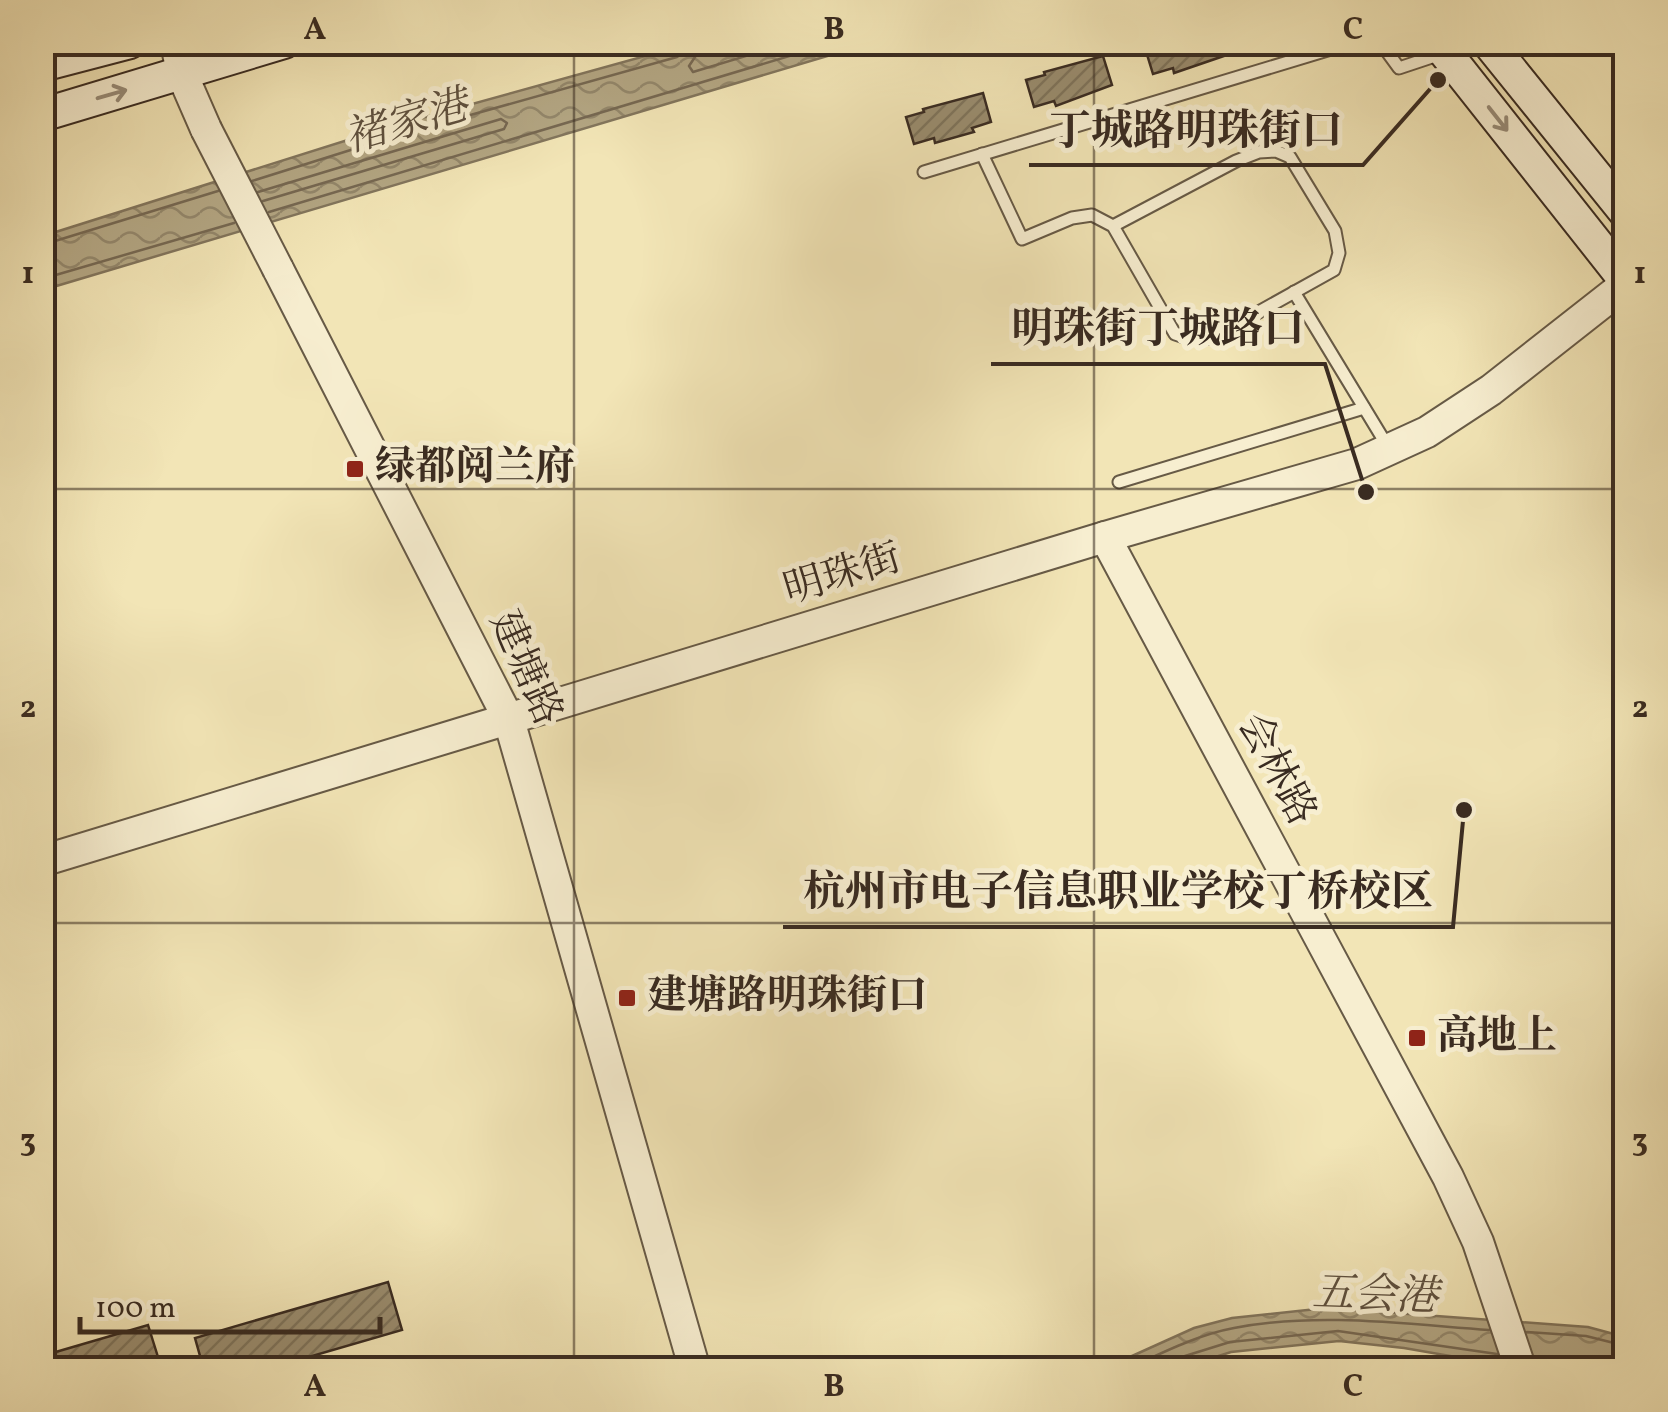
<svg xmlns="http://www.w3.org/2000/svg" width="1668" height="1412" viewBox="0 0 1668 1412" font-family="Vollkorn,'Noto Serif SC',serif">
<defs>
<pattern id="water-waves" width="16" height="10" patternUnits="userSpaceOnUse" patternTransform="scale(2.5)"><rect width="16" height="10" fill="#b3a683"/><path d="M0 5q4-4 8 0t8 0" fill="none" stroke="#93876b"/></pattern>
<pattern id="building-hatch" width="6" height="6" patternUnits="userSpaceOnUse" patternTransform="scale(2.5)"><rect width="6" height="6" fill="#998c6e"/><path d="M-1 1l2-2M0 6l6-6M5 7l2-2" fill="none" stroke="#7e735a"/></pattern>
</defs>
<rect width="100%" height="100%" fill="#f2e5b6"/>
<filter id="stains"><feTurbulence type="fractalNoise" baseFrequency=".002" numOctaves="4"/><feColorMatrix values="0 0 0 0 .2 0 0 0 0 .09 0 0 0 0 .02 0 0 0 .5 -.17"/></filter>
<radialGradient id="worn" r=".72"><stop offset=".6" stop-color="#630" stop-opacity="0"/><stop offset="1" stop-color="#630" stop-opacity=".3"/></radialGradient>
<!-- water -->
<g fill="url(#water-waves)" stroke="#82755c" stroke-width="2.5">
<path d="M692,43H871L43,290V236L389,127Z"/>
<path d="M1326,1308L1588,1327L1625,1337V1369H1525L1404,1348L1339,1341L1231,1352L1178,1369L1101,1370L1194,1328L1232,1318Z"/>
</g>
<g fill="none" stroke-linecap="round" stroke-linejoin="round">
<!-- shore -->
<g stroke="#766852" stroke-width="2.5">
<path d="M698,42L697,54L689,66L693,72L792,42"/>
<path d="M252,181L392,137L677,57L684,52L686,42"/>
<path d="M258,192L501,119L507,123L504,129L263,201"/>
<path d="M269,212L836,42"/>
<path d="M42,245L218,191"/>
<path d="M42,279L234,223"/>
<path d="M1527,1332L1586,1336L1626,1346"/>
<path d="M1125,1370C1160,1354 1196,1335 1234,1328C1318,1312 1404,1324 1489,1330"/>
<path d="M1180,1370L1185,1356L1230,1342L1338,1331L1497,1354"/>
</g>
</g>
<!-- building -->
<g fill="url(#building-hatch)" stroke="#392b21" stroke-width="2.5">
<path d="M1161,42H1250V47L1174,73L1173,68L1153,74L1145,48Z"/>
<path d="M1103,56L1112,85L1056,106L1054,101L1034,107L1026,80L1045,75L1044,72Z"/>
<path d="M983,93L991,122L972,128L974,132L935,143L934,138L914,144L906,117L924,112L923,109Z"/>
<path d="M388,1282L402,1330L264,1370H204L195,1338Z"/>
<path d="M148,1325L162,1370H42V1356Z"/>
</g>
<g fill="none" stroke-linecap="round" stroke-linejoin="round">
<!-- service casing -->
<g stroke="#675a46" stroke-width="15">
<g id="service">
<path d="M1380,42L1399,68L1441,54"/>
<path d="M982,154L1022,239L1072,218L1092,215L1113,226L1175,334L1190,339L1212,338L1334,270L1339,253L1335,231L1290,157L1276,151L1259,152L1236,161L1113,226"/>
<path d="M924,172L1354,42"/>
<path d="M1294,292L1388,447"/>
<path d="M1119,482L1364,408"/>
</g>
</g>
<!-- tertiary casing -->
<g stroke="#675a46" stroke-width="34">
<g id="tertiary">
<path d="M176,42L182,74L206,129"/>
<path d="M278,269L509,720L695,1370"/>
<path d="M1105,537L1448,1177L1478,1242L1521,1370"/>
<path d="M42,861L1105,537L1357,464L1427,432L1491,390L1626,284"/>
</g>
</g>
<!-- secondary casing -->
<g stroke="#392b21" stroke-width="36">
<g id="secondary">
<path d="M1437,42L1626,281"/>
<path d="M1488,42L1626,213"/>
<path d="M42,65L130,42"/>
<path d="M42,115L284,42"/>
</g>
</g>
<!-- service -->
<use href="#service" stroke="#f7eed0" stroke-width="11"/>
<!-- tertiary -->
<use href="#tertiary" stroke="#f7eed0" stroke-width="30"/>
<!-- secondary -->
<use href="#secondary" stroke="#f7eed0" stroke-width="32"/>
<!-- tertiary-bridge casing -->
<g stroke="#675a46" stroke-width="34" stroke-linecap="butt">
<path id="tertiary-bridge" d="M206,129L278,269"/>
</g>
<!-- tertiary-bridge -->
<use href="#tertiary-bridge" stroke="#f7eed0" stroke-width="30"/>
</g>
<!-- one-way arrows -->
<defs><path id="oneway-shaft" d="M-6 0H5M1.5-3L5.5 0L1.5 3" fill="none" stroke-width="1.6" stroke-linecap="round" stroke-linejoin="round" transform="scale(2.5)"/></defs>
<g stroke="#988c78">
<use href="#oneway-shaft" transform="translate(112 94) rotate(-16)"/>
<use href="#oneway-shaft" transform="translate(1498 119) rotate(52)"/>
</g>
<!-- grid -->
<path fill="none" stroke="#392b21" stroke-width="2.5" stroke-opacity="0.55" d="M574,42V1370M1094,42V1370M42,489H1626M42,923H1626"/>
<!-- markers -->
<g fill="#8f2418" stroke="#f7eed0" stroke-width="4">
<rect x="345" y="459" width="20" height="20" rx="5"/>
<rect x="617" y="988" width="20" height="20" rx="5"/>
<rect x="1407" y="1028" width="20" height="20" rx="5"/>
</g>
<g text-anchor="middle" dominant-baseline="central" stroke-width="10" stroke-linejoin="round" paint-order="stroke">
<!-- poi labels -->
<g font-size="40" font-weight="bold" fill="#392b21" stroke="#f7eed0" text-anchor="start">
<text x="375" y="469">绿都阅兰府</text>
<text x="647" y="998">建塘路明珠街口</text>
<text x="1437" y="1038">高地上</text>
</g>
<!-- street labels -->
<g font-size="40" fill="#392b21" stroke="#f7eed0">
<text transform="translate(843 576) rotate(-17)">明珠街</text>
<text transform="translate(524 669) rotate(66)">建塘路</text>
<text transform="translate(1275 770) rotate(62)">会林路</text>
</g>
<!-- water labels -->
<g font-size="42" font-style="italic" fill="#5e503e" stroke="#f7eed0">
<text transform="translate(407 124) rotate(-16)">褚家港</text>
<text transform="translate(1375 1297) rotate(2)">五会港</text>
</g>
</g>
<!-- callouts -->
<path fill="none" stroke="#392b21" stroke-width="4" d="M1438 80L1363 165H1029M1366 492L1325 364H991M1464 810L1453 927H783"/>
<g fill="#392b21" stroke="#f7eed0" stroke-width="4">
<circle cx="1438" cy="80" r="10"/>
<circle cx="1366" cy="492" r="10"/>
<circle cx="1464" cy="810" r="10"/>
</g>
<g font-size="42" text-anchor="middle" font-weight="bold" fill="#392b21" stroke="#f7eed0" stroke-width="10" stroke-linejoin="round" paint-order="stroke">
<text x="1196" y="144">丁城路明珠街口</text>
<text x="1158" y="342">明珠街丁城路口</text>
<text x="1118" y="905">杭州市电子信息职业学校丁桥校区</text>
</g>
<!-- margin -->
<rect width="1668" height="1412" fill="none" stroke="#f2e5b6" stroke-width="110"/>
<!-- scale -->
<path d="M80 1317v15h300v-15" fill="none" stroke="#392b21" stroke-width="5"/>
<text x="95" y="1317" font-size="30" fill="#392b21" stroke="#f7eed0" stroke-width="8" paint-order="stroke">100 m</text>
<rect x="55" y="55" width="1558" height="1302" fill="none" stroke="#392b21" stroke-width="4"/>
<g font-size="32" text-anchor="middle" font-weight="bold" fill="#392b21">
<text x="315" y="39">A</text>
<text x="834" y="39">B</text>
<text x="1353" y="39">C</text>
<text x="28" y="283">1</text>
<text x="1640" y="283">1</text>
<text x="28" y="717">2</text>
<text x="1640" y="717">2</text>
<text x="28" y="1151">3</text>
<text x="1640" y="1151">3</text>
<text x="315" y="1396">A</text>
<text x="834" y="1396">B</text>
<text x="1353" y="1396">C</text>
</g>
<rect width="100%" height="100%" filter="url(#stains)"/>
<rect width="100%" height="100%" fill="url(#worn)"/>
</svg>
